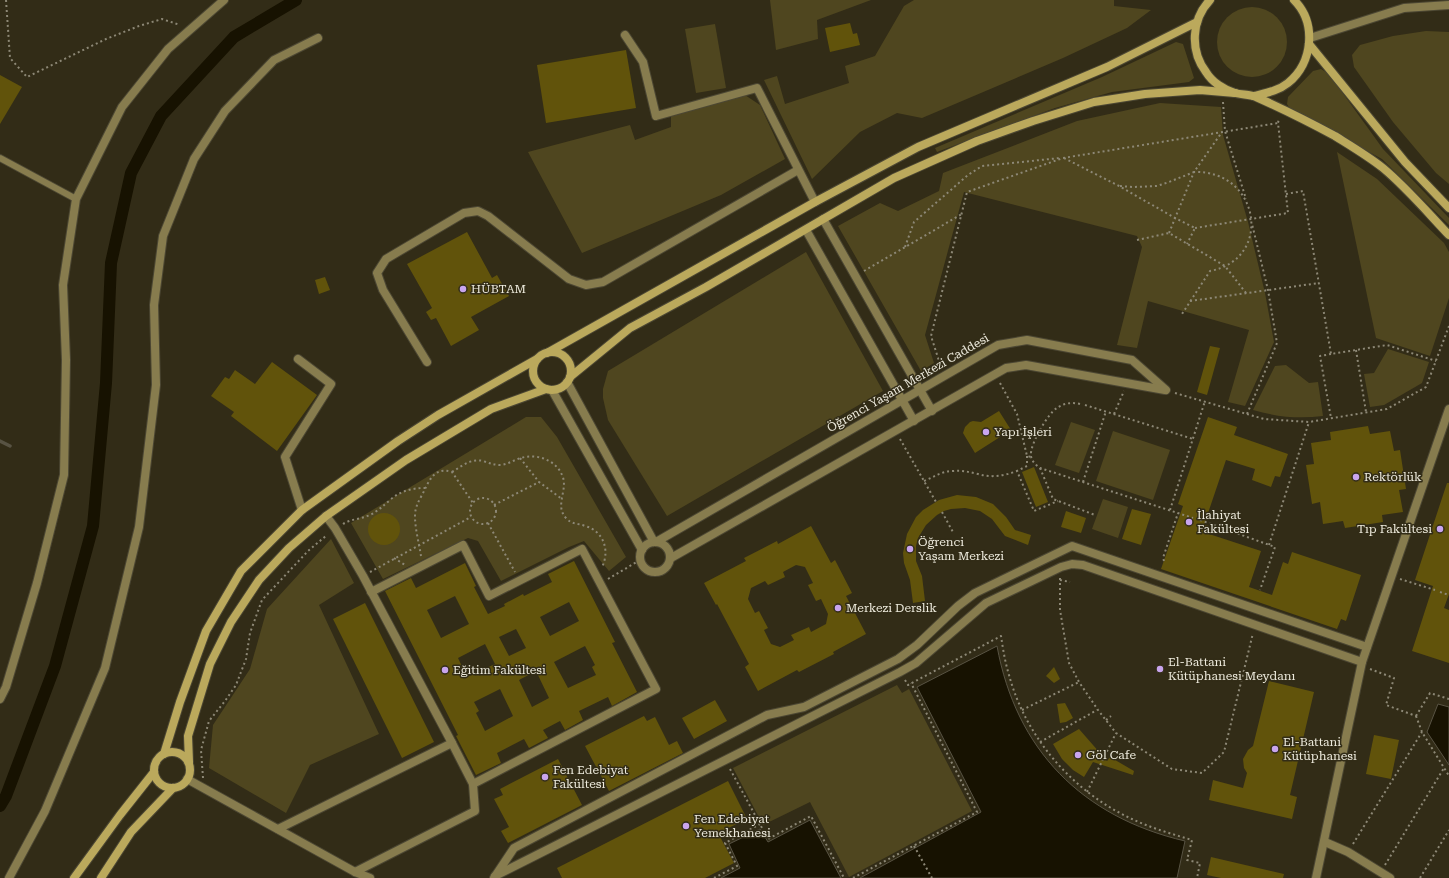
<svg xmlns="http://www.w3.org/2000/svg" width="1449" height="878" viewBox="0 0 1449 878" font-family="'Roboto Serif',serif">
<rect width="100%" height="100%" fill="#322c17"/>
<!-- green -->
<g fill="#4f461f">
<path d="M770,0H871L817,20L818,39L776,50Z"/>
<path d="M914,0H1114V6L1151,10L1127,28L1063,58L922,118L897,113L860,132L812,179L764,80L777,76L785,104L849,83L845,66L875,56L904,6Z"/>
<circle cx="1252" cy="42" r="35"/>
<path d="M715,24L726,88L696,93L685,29Z"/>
<path d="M1426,31L1449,32V184L1436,173L1393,122L1354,67L1352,55L1360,45L1393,36Z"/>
<path d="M1176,42L1183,44L1194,78L1189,82L1112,92L1055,108L937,152L935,148L1102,77Z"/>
<path d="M1321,69L1329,74L1383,149L1449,218V225L1382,159L1290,109L1287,104L1288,97L1313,71Z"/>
<path d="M745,95L760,105L785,159L721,195L582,253L528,152L630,125L635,140L671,127V116Z"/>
<path d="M1160,103L1221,107L1223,135L1248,222L1265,293L1274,342L1245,406L1228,402L1249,330L1148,301L1137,348L1117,345L1142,247L1137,236L964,192L925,335L934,363L921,371L838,226L880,203L898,211L939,191L943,173L1077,121Z"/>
<path d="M1337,152L1377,179L1444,243L1449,252V298L1430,356L1376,338Z"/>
<path d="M806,252L883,391L667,516L608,420L603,398V389L608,371Z"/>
<path d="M1388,349L1429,362L1422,383L1384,405L1370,407L1364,374L1374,373Z"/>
<path d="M1286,365L1309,383L1318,382L1323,416C1299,419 1277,417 1253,410L1275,366Z"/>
<path d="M526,417H541L557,437L626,557L609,571L584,541L569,547L501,581L478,541L468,538L383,579L351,523Z"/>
<path d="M1071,422L1095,430L1079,473L1055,465Z"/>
<path d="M1113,431L1170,450L1153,500L1096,481Z"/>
<path d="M1103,499L1128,507L1118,538L1092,529Z"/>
<path d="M331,539L354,583L319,605L379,734L310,765L286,813L209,768L213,725L250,669L267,609Z"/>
<path d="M897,685L902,693L909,689L972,811L849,877L810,802L763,825L733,768Z"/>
</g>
<!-- water -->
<g fill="#171201" stroke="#585343">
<path d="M997,646C1016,750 1082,817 1185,841L1177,878H860L981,812L917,687Z"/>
<path d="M1438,704L1449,707V765L1427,732Z"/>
<path d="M810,820L841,878H721L740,868L729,844L760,829L768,842Z"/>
</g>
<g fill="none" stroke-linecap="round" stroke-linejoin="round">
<!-- stream -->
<path stroke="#585343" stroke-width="3.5" d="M0,441L10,446"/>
<!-- canal -->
<path stroke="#171201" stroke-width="12" d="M0,806L6,796L55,666L93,526L106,383L111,263L131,173L161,116L234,37L296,0"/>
</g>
<!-- building -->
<g fill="#61530b" fill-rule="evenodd">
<path d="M850,23L853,34L857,33L860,45L830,52L825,28Z"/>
<path d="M626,50L636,108L546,123L537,65Z"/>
<path d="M0,75L22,87L0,124Z"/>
<path d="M467,232L492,278L497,275L509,296L471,317L479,330L451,346L436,318L431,320L426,312L432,308L407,264Z"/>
<path d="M325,277L330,290L319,294L315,280Z"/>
<path d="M1210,346L1220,348L1207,395L1197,392Z"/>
<path d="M272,362L317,395L277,451L231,416L234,412L211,396L225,377L229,379L235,370L255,384Z"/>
<path d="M999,411L1011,430L975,453L963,433L965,427L970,422L973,421L981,422Z"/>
<path d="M1208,417L1237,427L1234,435L1288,454L1280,477L1275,476L1271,487L1252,480L1255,469L1226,460L1204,525L1209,526L1206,533L1261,551L1249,587L1272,595L1283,562L1288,564L1292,552L1361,575L1346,621L1341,619L1337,629L1161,569L1183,506L1178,504Z"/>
<path d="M1368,426L1370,434L1390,431L1394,451L1400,450L1406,489L1399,490L1403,512L1382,515L1383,522L1345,528L1343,521L1323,524L1320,502L1312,504L1306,465L1314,464L1311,443L1331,440L1330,432Z"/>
<path d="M1034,467L1048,502L1036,507L1022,472Z"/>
<path d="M1447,483H1449V594L1444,608L1449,610V663L1412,651L1433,586L1415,580Z"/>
<path d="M957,495L976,497L993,504L1006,517L1015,530L1031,535L1028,545L1005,536L992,519L980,511L965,508L951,509L944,511L937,515L926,525L918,538L916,546V561L922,576L925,601L913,603L910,580L904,563L903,553L907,534L916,517L923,510L939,500Z"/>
<path d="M1132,509L1151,514L1141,545L1122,539Z"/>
<path d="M1066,511L1086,518L1081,533L1061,527Z"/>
<circle cx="384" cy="529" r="16"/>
<path d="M811,526L831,563L835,560L852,593L846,596L866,634L833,652L834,654L799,672L797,670L758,691L745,667L749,664L717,604L716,605L704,583L746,561L744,558L777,541L778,544ZM796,565L805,567L813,583L808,585L816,601L821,599L828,614L826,624L811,632L809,627L791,635L794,640L780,647L771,644L764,630L768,628L759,611L755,613L748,599L751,588L765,581L768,585L785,577L783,572Z"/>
<path d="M574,561L615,642L612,643L637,692L612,706L608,697L579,711L583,720L565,730L560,721L543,730L548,738L529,748L524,739L497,753L501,763L476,775L456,736L458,735L385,591L411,578L416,588L465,563L476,586L474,587L488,614L505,606L504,604L523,594L524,596L552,582L548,574ZM455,596L469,624L441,638L427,610ZM569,602L579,621L550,636L540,617ZM516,629L526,648L509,656L499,637ZM485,644L495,664L467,677L458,658ZM585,646L595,665L592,667L596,675L568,688L554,662ZM536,671L549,698L532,707L519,680ZM500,689L513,716L485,731L476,713L479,711L474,702Z"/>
<path d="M365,603L434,742L402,758L333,619Z"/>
<path d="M1054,667L1060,679L1054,683L1046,676Z"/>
<path d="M1269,681L1314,692L1290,795L1297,797L1292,819L1209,800L1213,780L1243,788L1247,773L1244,768L1243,759L1248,750L1253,746Z"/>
<path d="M715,700L727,721L694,739L682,718Z"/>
<path d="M1065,703L1073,718L1066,722L1060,723L1057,704Z"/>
<path d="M644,716L647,721L655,717L669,745L677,741L683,753L609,791L585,746Z"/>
<path d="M1079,729L1107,761L1110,757L1134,771L1133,775L1093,762L1084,777L1073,770L1062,759L1053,744Z"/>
<path d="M1374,735L1399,740L1391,779L1366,774Z"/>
<path d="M558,759L582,805L508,843L501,831L509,827L494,799L503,795L500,789Z"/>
<path d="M728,781L747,819L718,833L734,863L705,878H562L557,868Z"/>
<path d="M1211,857L1284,874L1283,878H1221L1207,875Z"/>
</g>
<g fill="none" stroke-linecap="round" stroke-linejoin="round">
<!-- lane casing -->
<g stroke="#4c4733" stroke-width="8">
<path id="lane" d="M0,158L76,199"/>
</g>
<!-- street casing -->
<g stroke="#4c4733" stroke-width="10">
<g id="street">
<path d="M625,35L643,62L656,116L757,88L815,202"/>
<path d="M1310,38L1404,8L1449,5"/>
<path d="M823,219L932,411"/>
<path d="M806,230L914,421"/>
<path d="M298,359L331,384L285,457L302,510"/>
<path d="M427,362L383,290L377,273L386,259L464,213L478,211L488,216L569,279L586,285L603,282L798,170"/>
<path d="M567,382L654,542"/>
<path d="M552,390L642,550"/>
<path d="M326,516L335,528L363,576L452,743"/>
<circle cx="655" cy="557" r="15"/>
<path d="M656,542L998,345L1027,340L1132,360L1166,390"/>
<path d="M671,558L1006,368L1026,365L1165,390"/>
<path d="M0,699L6,687L37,583L64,475L66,360L63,285L76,199L122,107L168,49L224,0"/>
<path d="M187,779L355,872L370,878"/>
<path d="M278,829L452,743L473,784"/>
<path d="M1325,842L1348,852L1390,878"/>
<path d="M355,872L475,811L473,784L656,689L582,549L489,596L463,545L371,592"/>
<path d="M495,876L900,672L916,663L986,603L1061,567L1072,564L1083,565L1362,662"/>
<path d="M9,878L45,811L105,668L139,527L156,385L154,305L163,236L194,159L225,111L274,60L318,38"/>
<path d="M494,878L514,848L767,715L804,707L898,659L917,645L958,606L975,593L1072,546L1367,647"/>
<path d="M1316,878L1362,662L1449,409"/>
</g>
</g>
<!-- secondary casing -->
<g stroke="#4c4733" stroke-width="10">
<g id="secondary">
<path d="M1210,0C1191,20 1190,51 1206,72C1212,82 1224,90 1235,93C1242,95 1250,94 1256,97C1283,109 1309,122 1335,136C1351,146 1368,156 1383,168C1407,188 1428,213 1449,235"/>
<path d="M1309,44L1405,162L1449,208"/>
<path d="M1254,96C1266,93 1278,91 1288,83C1313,63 1317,23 1294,0"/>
<circle cx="552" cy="371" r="19"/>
<path d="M547,353L815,202L918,147L1107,67L1197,22"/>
<path d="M570,377L630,328L706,287L894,178L977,141L1033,121L1094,102L1145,94L1200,90L1235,93"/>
<circle cx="172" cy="770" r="18"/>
<path d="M164,754L180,702L206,631L241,571L302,510L398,441L438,415L537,359"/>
<path d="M189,762L188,736L210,664L231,622L259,580L289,548L326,516L406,460L491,409L546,389"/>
<path d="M74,878L120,815L154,772"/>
<path d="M101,878L131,832L173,788"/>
</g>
</g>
<!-- path -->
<g stroke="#8d8876" stroke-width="2" stroke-dasharray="2 3" stroke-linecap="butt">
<path d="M6,0L10,58L27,77L106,39L139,26L162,19L180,25"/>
<path d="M1223,102L1225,131L1246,199"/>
<path d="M1064,158L1119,186L1175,218L1195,228L1187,244"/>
<path d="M1120,186L1133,187L1157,186L1169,182L1194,172L1222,132"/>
<path d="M1286,194L1303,191L1331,354L1387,345L1436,361"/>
<path d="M1195,228L1288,213L1278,123L1279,118"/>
<path d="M1169,233L1194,172C1260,170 1274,259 1210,271L1182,314"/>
<path d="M1137,240L1169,233L1225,266L1246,293"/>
<path d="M905,247L914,222L968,175L982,166L1060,158"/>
<path d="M864,271L962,214"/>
<path d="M1190,301L1319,283"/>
<path d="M1356,350L1366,412"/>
<path d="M1331,354L1320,356L1331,418"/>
<path d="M923,375L940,364L931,336L967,192L1063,158L1278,123"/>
<path d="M1000,383L1017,414L1027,456L1031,457"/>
<path d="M1175,393L1264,419L1309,422L1387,409L1426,387L1449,326"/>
<path d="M1080,404C1072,402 1064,403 1057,408C1048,413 1029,446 1031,456C1032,462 1036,465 1040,468L1193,518"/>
<path d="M1085,405L1193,439"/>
<path d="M1114,414L1124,391"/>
<path d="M1247,414L1277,343L1268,290L1252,224"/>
<path d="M900,439L936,502"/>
<path d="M1027,456V466L1017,471L1034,511L1058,501"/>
<path d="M520,458L539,482L562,499"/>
<path d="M1040,468L1053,499L1095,515"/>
<path d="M452,472C462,466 471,458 483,461C489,463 494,465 501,465C508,464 514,460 521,458C536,453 556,460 562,475C569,489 554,505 566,518C572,525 578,523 585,526C604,531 610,551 602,567"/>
<path d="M924,481C934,477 942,471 953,471C962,470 969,472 978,474C991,478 1004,476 1017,471"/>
<path d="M1083,482L1106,411"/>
<circle cx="483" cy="511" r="13"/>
<path d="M494,505L539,482"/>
<path d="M1170,510L1205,401"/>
<path d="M942,512L954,534"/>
<path d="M1200,520L1275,547L1260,590"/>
<path d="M488,523L515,572"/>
<path d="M343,524C351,519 361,519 370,515C378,511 383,506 390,500C400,491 412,488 425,488"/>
<path d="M1269,545L1309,422"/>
<path d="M421,556C419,543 415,529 415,516C415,508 418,502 422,495C429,482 433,466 452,472L473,503"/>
<path d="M394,558L405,565"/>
<path d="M1164,561L1163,558L1178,513"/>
<path d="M370,572L471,517"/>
<path d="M1060,578V610L1069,663L1079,682L1098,710L1116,733L1172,769L1202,773L1224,752L1253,633"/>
<path d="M608,579L640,560"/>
<path d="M1400,579L1435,590"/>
<path d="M1060,580L1070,582"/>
<path d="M1440,592L1449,595"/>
<path d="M1370,669L1394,678L1386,705L1416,716"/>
<path d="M905,680L908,685L1001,636C1003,649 1005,662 1009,675C1026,738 1073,792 1132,819C1151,828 1172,834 1192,840L1187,860L1200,863L1197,878"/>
<path d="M1022,710L1079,682"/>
<path d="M1416,716L1422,732L1449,776"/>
<path d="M1416,716L1430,693L1449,699"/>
<path d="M1106,720L1111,716"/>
<path d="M1040,742L1097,710"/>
<path d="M730,769L768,839L811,816L844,878"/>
<path d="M203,778L201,750L209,721L225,701L236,685L246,659L250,633L262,600L308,551L327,535"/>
<path d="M1087,792L1116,733"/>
<path d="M1353,844L1422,732"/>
<path d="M914,846L932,878"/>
<path d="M1385,865L1444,768"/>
<path d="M714,878L737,866L725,843L760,824"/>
<path d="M853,878L977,812L911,683"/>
<path d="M1420,878L1449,830"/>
</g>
<!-- lane -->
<use href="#lane" stroke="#877c4e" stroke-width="6"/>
<!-- street -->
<use href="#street" stroke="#877c4e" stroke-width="8"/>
<!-- secondary -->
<use href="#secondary" stroke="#bba95c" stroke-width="8"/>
</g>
<!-- markers -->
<g fill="#c9a5ee" stroke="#322c17" stroke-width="1.5">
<circle cx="463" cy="289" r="4"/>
<circle cx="986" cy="432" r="4"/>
<circle cx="1356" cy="477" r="4"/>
<circle cx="1189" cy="522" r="4"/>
<circle cx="1440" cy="529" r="4"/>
<circle cx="910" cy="549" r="4"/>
<circle cx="838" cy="608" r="4"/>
<circle cx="1160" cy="669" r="4"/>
<circle cx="445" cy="670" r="4"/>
<circle cx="1275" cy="749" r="4"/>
<circle cx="1078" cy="755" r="4"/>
<circle cx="545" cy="777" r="4"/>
<circle cx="686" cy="826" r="4"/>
</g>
<g text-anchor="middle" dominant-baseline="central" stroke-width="3" stroke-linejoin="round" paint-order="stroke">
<!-- poi labels -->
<g font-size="12" fill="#eeebdd" stroke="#322c17" text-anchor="start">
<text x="471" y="289">HÜBTAM</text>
<text x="994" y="432">Yapı İşleri</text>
<text x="1364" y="477">Rektörlük</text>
<text x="1197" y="515">İlahiyat<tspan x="1197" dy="14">Fakültesi</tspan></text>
<text x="1432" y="529" text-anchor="end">Tıp Fakültesi</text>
<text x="918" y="542">Öğrenci<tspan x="918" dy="14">Yaşam Merkezi</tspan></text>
<text x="846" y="608">Merkezi Derslik</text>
<text x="1168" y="662">El-Battani<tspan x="1168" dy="14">Kütüphanesi Meydanı</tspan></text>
<text x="453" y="670">Eğitim Fakültesi</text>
<text x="1283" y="742">El-Battani<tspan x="1283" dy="14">Kütüphanesi</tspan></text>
<text x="1086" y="755">Göl Cafe</text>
<text x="553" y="770">Fen Edebiyat<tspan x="553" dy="14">Fakültesi</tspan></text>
<text x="694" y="819">Fen Edebiyat<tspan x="694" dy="14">Yemekhanesi</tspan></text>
</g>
<!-- street labels -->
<g font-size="12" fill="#eeebdd" stroke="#322c17">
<text transform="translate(908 383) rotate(-30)">Öğrenci Yaşam Merkezi Caddesi</text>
</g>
</g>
</svg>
